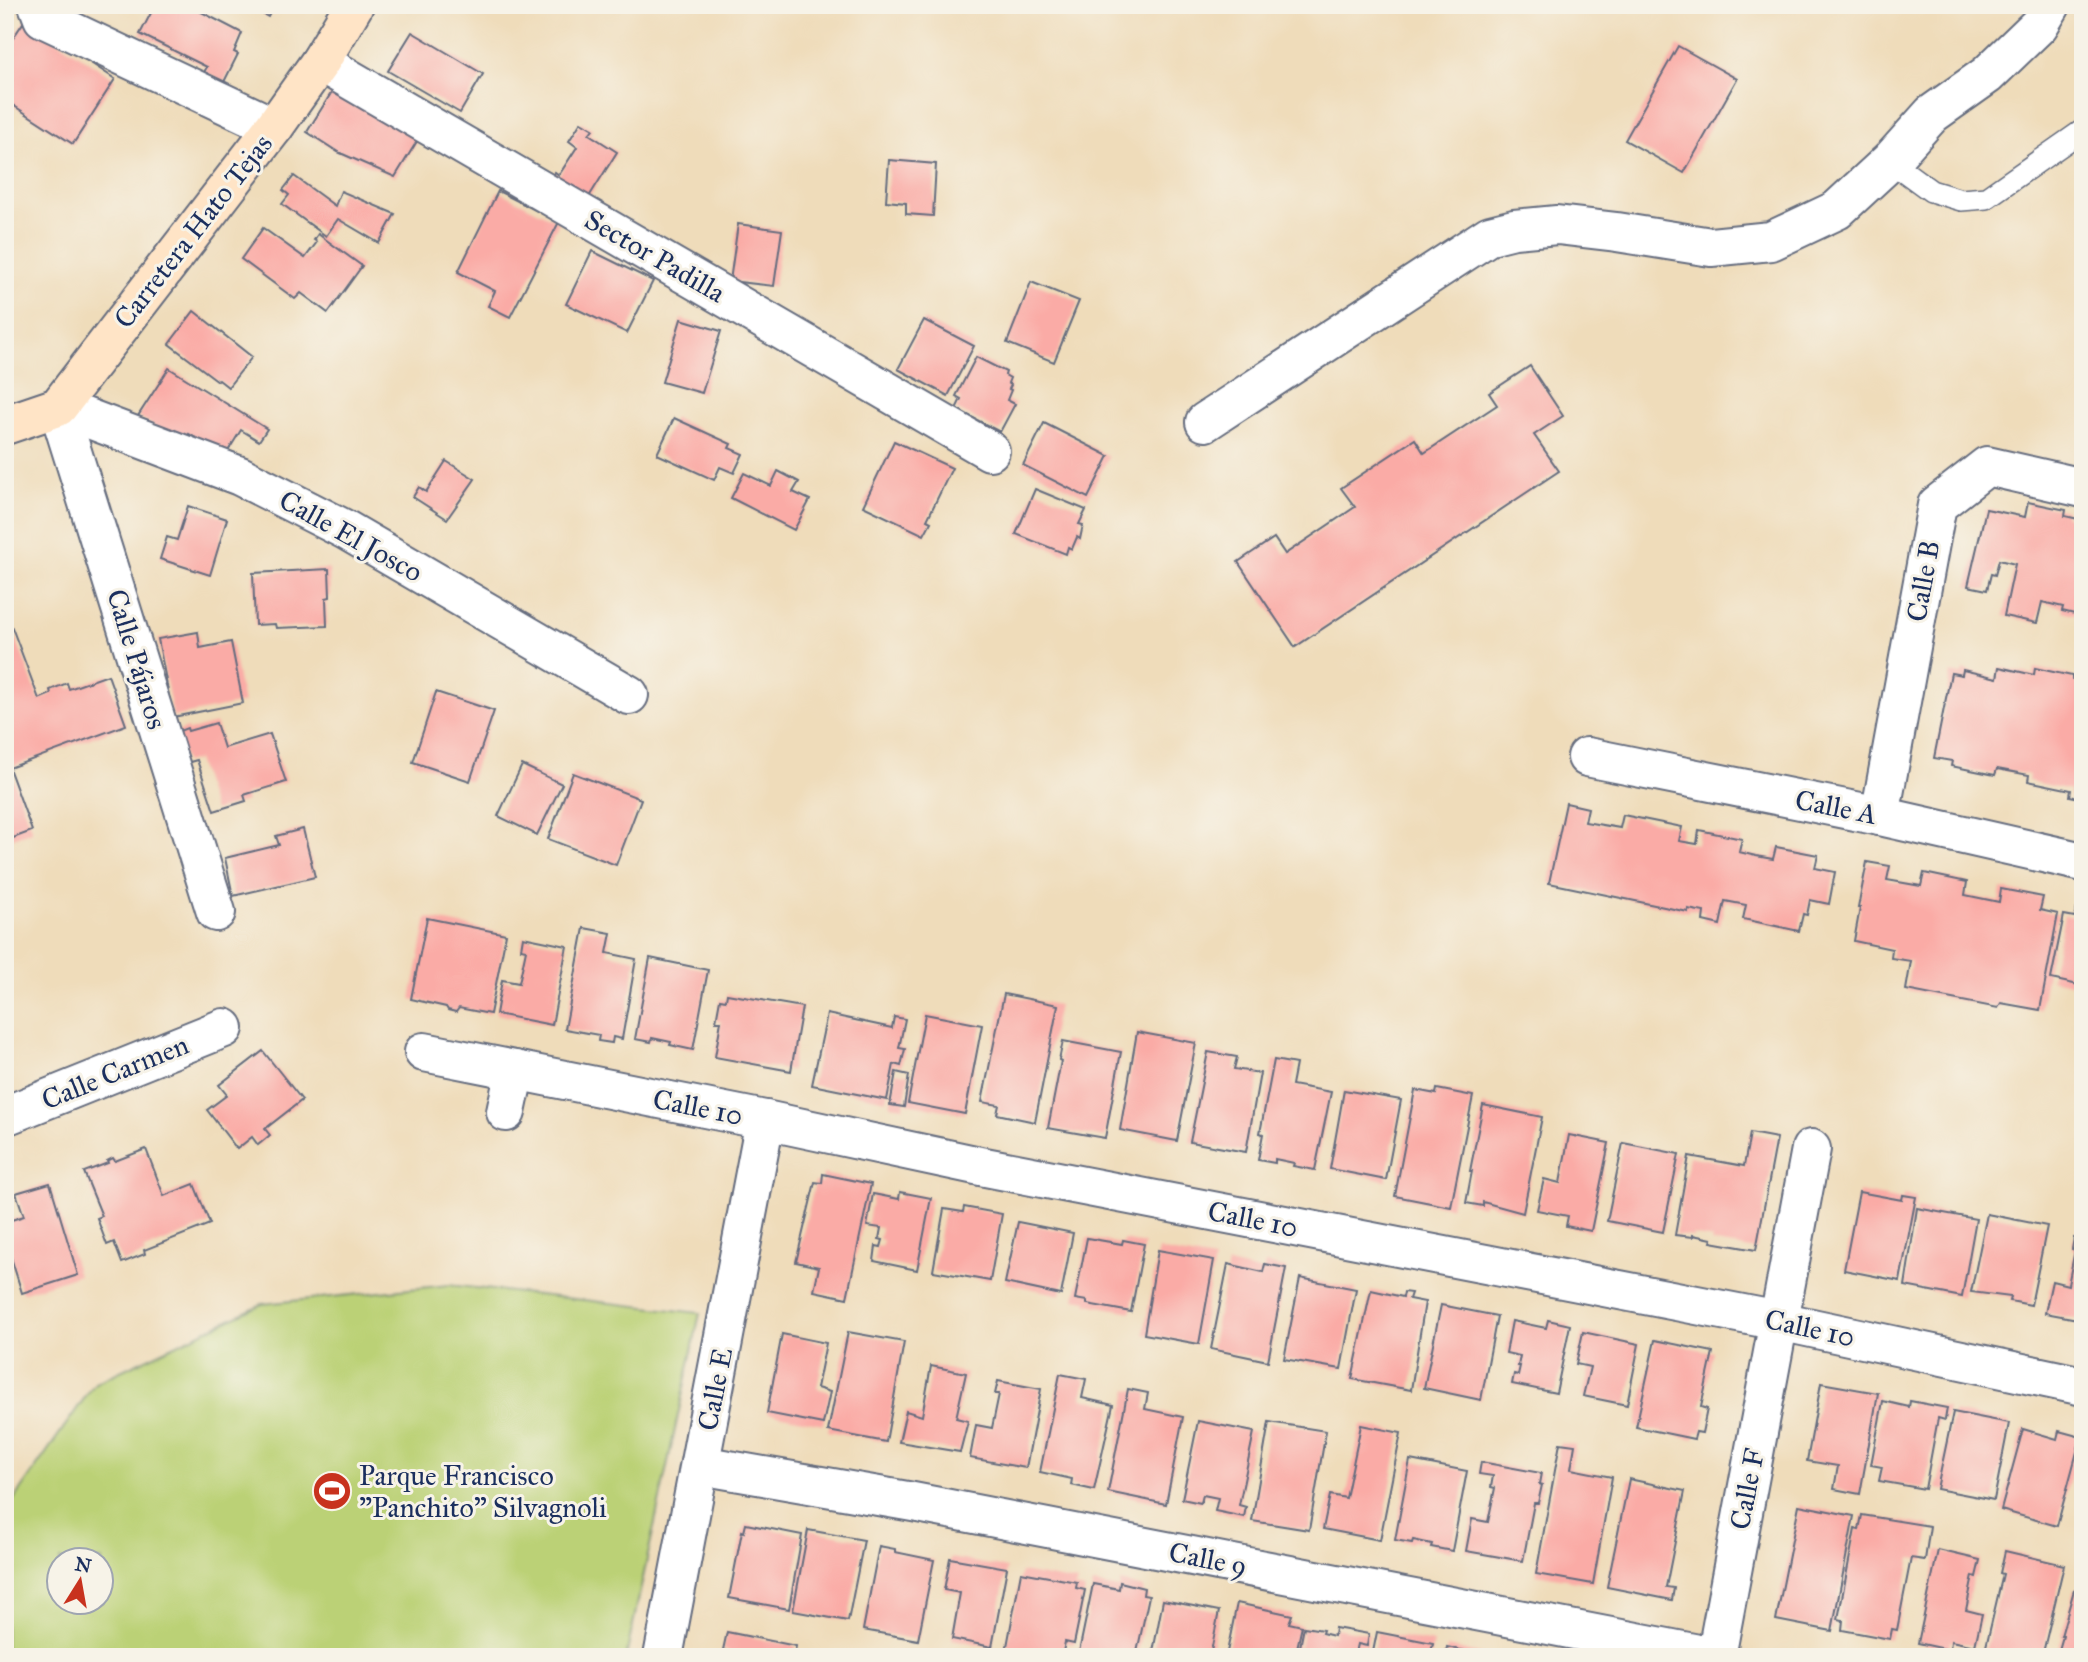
<svg xmlns="http://www.w3.org/2000/svg" width="2088" height="1662" viewBox="0 0 2088 1662" font-family="'IM FELL Great Primer',serif">
<rect width="100%" height="100%" fill="#f7f3e8"/>
<filter id="ink" filterUnits="userSpaceOnUse"><feTurbulence type="fractalNoise" baseFrequency=".0143" numOctaves="2"/><feDisplacementMap in="SourceGraphic" scale="14" xChannelSelector="R" yChannelSelector="G"/><feConvolveMatrix kernelMatrix="1 2 1 2 8 2 1 2 1" color-interpolation-filters="sRGB"/></filter>
<filter id="wash" filterUnits="userSpaceOnUse"><feTurbulence type="fractalNoise" baseFrequency=".00686" numOctaves="4" result="noise"/><feDisplacementMap in="SourceGraphic" scale="28" xChannelSelector="R" yChannelSelector="G"/><feGaussianBlur stdDeviation="1.57" result="paint"/><feColorMatrix in="noise" values="0 0 0 0 0 0 0 0 0 0 0 0 0 0 0 0 0 1.4 0 .05"/><feComposite in="paint" operator="in"/></filter>
<g filter="url(#wash)">
<rect width="100%" height="100%" fill="#efdcba"/>
<!-- green -->
<path fill="#bbd176" stroke="#6b806a" stroke-width="2" fill-rule="evenodd" d="M449,1285L700,1313L626,1657H5V1512L95,1383L262,1304ZM60,1560H102V1602H60Z"/>
<g id="blocks">
<!-- building -->
<g fill="#faaba6">
<path d="M134,5H188L242,33L234,52L238,54L224,82L204,72L207,67L140,34L151,13Z"/>
<path d="M246,5H274L268,17Z"/>
<path d="M25,20L115,79L73,144L5,100V91L12,81L5,76V50Z"/>
<path d="M412,32L483,74L460,113L388,71Z"/>
<path d="M1678,46L1737,79L1684,173L1625,140Z"/>
<path d="M338,82L422,133L395,177L338,152L307,132Z"/>
<path d="M581,122L593,129L589,134L617,152L582,208L546,186L555,172L559,175L577,147L569,141Z"/>
<path d="M889,160L936,164L933,216L906,214V203L886,201Z"/>
<path d="M294,176L335,206L341,191L395,214L379,243L338,219L326,236L282,204L289,195L283,190Z"/>
<path d="M498,191L559,222L510,317L488,306L495,291L458,272Z"/>
<path d="M738,224L782,230L774,286L730,281Z"/>
<path d="M263,228L305,258L317,242L314,240L318,234L362,266L328,313L301,293L295,299L241,259Z"/>
<path d="M592,251L653,281L627,333L566,304Z"/>
<path d="M1031,282L1079,301L1054,362L1007,343Z"/>
<path d="M194,311L252,357L228,387L219,380L218,381L169,344Z"/>
<path d="M681,319L721,331L702,393L662,382Z"/>
<path d="M924,320L974,346L948,396L898,369Z"/>
<path d="M976,357L1006,372L1005,375L1010,378L1008,383L1011,385L1009,389L1011,390L1007,400L1015,404L1000,432L956,409L961,399L956,396Z"/>
<path d="M1530,366L1563,416L1534,435L1559,471L1295,647L1238,562L1274,538L1285,554L1355,507L1341,488L1415,439L1424,453L1497,405L1489,393Z"/>
<path d="M169,368L267,429L259,441L241,430L225,456L189,434L183,444L138,416Z"/>
<path d="M674,418L731,444L729,448L743,454L734,473L720,467L714,480L657,454Z"/>
<path d="M1044,423L1109,456L1088,498L1023,465Z"/>
<path d="M894,441L952,468L927,520L931,522L924,535L863,506Z"/>
<path d="M446,461L475,479L447,519L413,497L419,487L426,492Z"/>
<path d="M778,471L799,482L793,492L810,500L794,530L731,498L744,473L771,486Z"/>
<path d="M1035,489L1086,510L1079,524L1083,525L1080,539L1077,537L1072,549L1068,547L1066,554L1016,534Z"/>
<path d="M2028,502L2066,510L2065,516L2083,520V616L2062,611L2063,607L2042,602L2037,623L2004,616L2015,564L1999,560L1995,575L1991,574L1987,590L1968,586L1986,509L2025,517Z"/>
<path d="M188,506L227,519L210,575L160,559L167,537L177,540Z"/>
<path d="M329,569L330,597L326,598L327,626L276,628L275,624L255,625L253,573Z"/>
<path d="M5,609L39,699L51,694L50,690L67,683L69,689L108,675L126,725L9,768L32,831L5,841Z"/>
<path d="M198,632L200,648L231,642L243,703L173,717L158,639Z"/>
<path d="M1999,667L2034,675L2035,668L2072,676V679L2083,681V799L2070,796L2071,790L2028,781L2029,775L1997,769L1995,775L1951,766L1952,761L1934,758L1951,673L1962,675L1963,670L1997,678Z"/>
<path d="M436,692L494,711L470,781L413,762Z"/>
<path d="M216,723L224,748L270,734L286,782L244,795L246,801L214,811L197,760L186,763L174,733L187,728L188,731Z"/>
<path d="M522,765L562,784L537,835L498,816Z"/>
<path d="M573,773L641,799L616,865L548,839Z"/>
<path d="M1566,803L1588,808L1585,822L1620,828L1623,815L1682,827L1679,841L1697,844L1699,830L1742,839L1739,852L1756,856L1773,859L1776,847L1818,855L1815,868L1835,872L1829,904L1810,900L1807,915L1803,914L1799,931L1743,919L1746,905L1725,901L1720,925L1703,921L1704,912L1688,909V912L1549,883Z"/>
<path d="M303,829L315,877L233,896L225,858L279,845L276,836Z"/>
<path d="M1867,862L1890,866L1887,880L1921,886L1924,873L1967,882L1965,895L1999,902L2001,889L2043,897L2040,910L2058,914L2040,1010L2001,1003L1998,1008L1906,990L1911,961L1891,958L1892,949L1854,941L1860,908H1858Z"/>
<path d="M2080,893L2083,894V986L2051,979L2064,915L2075,917Z"/>
<path d="M427,918L506,934L490,1014L459,1008L456,1012L448,1010L446,1007L411,999Z"/>
<path d="M584,928L611,933L607,953L636,959L622,1039L613,1037L612,1043L598,1041L599,1035L565,1029Z"/>
<path d="M523,937L567,946L552,1025L496,1014L502,980L519,983L526,950L521,949Z"/>
<path d="M650,958L708,970L693,1050L670,1045L671,1042L652,1038L651,1042L635,1039Z"/>
<path d="M727,994L802,1007L791,1071L715,1057L721,1021H716L720,999L726,1000Z"/>
<path d="M1004,994L1058,1005L1035,1122L997,1114L999,1105L982,1102Z"/>
<path d="M827,1014L892,1028L894,1017L905,1019L899,1048L905,1049L901,1066L894,1064L887,1100L812,1085Z"/>
<path d="M925,1014L982,1025L965,1114L908,1103Z"/>
<path d="M1137,1032L1196,1043L1177,1141L1120,1130Z"/>
<path d="M1063,1041L1121,1052L1105,1138L1048,1128L1061,1061L1059,1060Z"/>
<path d="M263,1051L302,1100L265,1129L270,1135L258,1145L252,1137L237,1149L207,1110L227,1095L219,1085Z"/>
<path d="M1208,1052L1237,1057L1234,1069L1260,1073L1246,1152L1190,1142Z"/>
<path d="M1274,1060L1296,1064L1292,1085L1331,1092L1315,1170L1293,1166L1294,1163L1275,1159V1163L1258,1160L1263,1134L1260,1133Z"/>
<path d="M896,1072L909,1075L904,1107L890,1105Z"/>
<path d="M1437,1089L1473,1096L1451,1207L1395,1196L1415,1090L1436,1094Z"/>
<path d="M1344,1090L1401,1100L1386,1180L1330,1169Z"/>
<path d="M1483,1105L1542,1117L1523,1213L1483,1202V1206L1466,1203L1472,1171H1470Z"/>
<path d="M1750,1133L1777,1138L1756,1250L1711,1242L1712,1239L1693,1235V1237L1675,1235L1689,1156L1744,1166Z"/>
<path d="M1569,1135L1609,1143L1591,1231L1566,1226L1568,1216L1537,1210L1544,1179L1560,1183Z"/>
<path d="M1623,1143L1679,1154L1663,1232L1607,1221Z"/>
<path d="M146,1149L164,1196L194,1184L210,1224L144,1250L145,1254L122,1263L114,1242L107,1245L97,1218L102,1216L84,1172L108,1163L107,1161L113,1158L115,1161Z"/>
<path d="M823,1174L871,1184L847,1298L814,1291L819,1267L796,1262L815,1182L822,1183Z"/>
<path d="M50,1183L78,1275L22,1293L5,1238V1222L24,1216L16,1193Z"/>
<path d="M900,1192L931,1198L917,1270L874,1261L876,1246L881,1247L883,1240L879,1239L881,1228L867,1226L873,1194L899,1199Z"/>
<path d="M1859,1192L1902,1200L1903,1195L1916,1197L1900,1281L1844,1270Z"/>
<path d="M964,1207L1002,1214L990,1281L933,1271L944,1209L963,1212Z"/>
<path d="M1917,1208L1976,1219L1962,1297L1905,1286Z"/>
<path d="M1987,1214L2047,1226L2031,1305L2010,1301L2011,1297L1971,1292Z"/>
<path d="M1018,1222L1073,1233L1061,1295L1005,1283Z"/>
<path d="M1087,1238L1122,1244L1123,1240L1144,1244L1131,1312L1087,1304V1301L1075,1299Z"/>
<path d="M2074,1238L2083,1240V1320L2045,1313L2052,1281L2068,1285L2075,1250L2072,1249Z"/>
<path d="M1158,1250L1214,1260L1199,1344L1144,1334Z"/>
<path d="M1228,1264L1263,1272L1265,1264L1286,1268L1268,1361L1211,1349Z"/>
<path d="M1300,1278L1356,1289L1341,1369L1284,1359Z"/>
<path d="M1371,1290L1403,1297L1404,1292L1411,1293L1409,1299L1425,1302L1411,1390L1352,1379Z"/>
<path d="M1441,1305L1497,1316L1481,1400L1424,1388Z"/>
<path d="M1548,1320L1570,1325L1556,1393L1512,1384L1514,1374L1518,1375L1520,1366H1518L1520,1356L1506,1353L1512,1321L1546,1328Z"/>
<path d="M848,1332L904,1342L886,1442L828,1431Z"/>
<path d="M1583,1332L1639,1344L1627,1405L1583,1396L1590,1367L1576,1364Z"/>
<path d="M782,1334L826,1343L817,1388L830,1392L823,1424L767,1413Z"/>
<path d="M1655,1340L1713,1352L1701,1407L1707,1409L1702,1433L1696,1432L1694,1439L1636,1427Z"/>
<path d="M931,1366L966,1373L956,1418L968,1421L960,1452L899,1442L906,1411L922,1416Z"/>
<path d="M1060,1374L1086,1379L1082,1398L1113,1405L1094,1490L1071,1485L1072,1479L1040,1472Z"/>
<path d="M998,1381L1041,1389L1026,1468L970,1458L976,1425L992,1428L999,1394H995Z"/>
<path d="M1821,1383L1878,1393L1860,1494L1834,1489L1838,1466L1807,1461Z"/>
<path d="M1128,1389L1148,1393L1145,1409L1183,1417L1166,1504L1108,1492Z"/>
<path d="M1883,1401L1909,1407L1910,1401L1947,1408L1945,1420L1938,1418L1925,1489L1879,1481L1882,1467L1871,1465Z"/>
<path d="M1953,1412L2009,1423L1994,1500L1937,1489Z"/>
<path d="M1198,1421L1254,1432L1239,1505L1246,1507L1244,1517L1215,1511L1218,1498L1203,1495L1201,1503L1182,1499Z"/>
<path d="M1269,1422L1326,1431L1309,1530L1252,1521Z"/>
<path d="M1361,1425L1401,1433L1380,1540L1323,1529L1330,1495L1346,1498Z"/>
<path d="M2023,1429L2057,1439L2059,1431L2081,1437L2057,1526L2001,1510Z"/>
<path d="M1560,1443L1575,1445L1571,1469L1612,1477L1593,1584L1536,1574Z"/>
<path d="M1410,1460L1467,1471L1452,1551L1431,1547L1432,1544L1413,1540L1412,1543L1395,1540Z"/>
<path d="M1481,1462L1541,1473L1539,1484L1542,1485L1538,1503H1534L1523,1561L1466,1551L1472,1519L1488,1522L1495,1488L1491,1487L1493,1476L1479,1474Z"/>
<path d="M1629,1479L1685,1491L1666,1587L1674,1588L1672,1600L1607,1587Z"/>
<path d="M1799,1505L1854,1516L1832,1631L1776,1620Z"/>
<path d="M1862,1515L1930,1526L1925,1560L1911,1558L1897,1630L1892,1629L1890,1639L1842,1630L1843,1620L1838,1619L1855,1529L1859,1530Z"/>
<path d="M746,1524L802,1535L789,1609L729,1598L742,1531L744,1532Z"/>
<path d="M808,1530L864,1540L848,1621L793,1611Z"/>
<path d="M879,1546L895,1549V1552L934,1560L918,1640L863,1630Z"/>
<path d="M1938,1550L1980,1560L1976,1577L1973,1576L1966,1610L1982,1614L1975,1646L1951,1641L1950,1650L1918,1643Z"/>
<path d="M2005,1551L2064,1565L2042,1657H2000L1985,1651L2003,1574L2000,1573Z"/>
<path d="M950,1558L1007,1568L992,1647L952,1639L960,1593L944,1590Z"/>
<path d="M1021,1572L1077,1582L1076,1588L1085,1590L1074,1644L1065,1642L1062,1657H1005Z"/>
<path d="M1120,1582L1144,1588L1143,1595L1149,1596L1136,1657H1078L1093,1584L1119,1589Z"/>
<path d="M2074,1590L2083,1593V1657H2057L2063,1636H2061Z"/>
<path d="M1163,1600L1219,1611L1210,1657H1152Z"/>
<path d="M1237,1603L1292,1615L1289,1623L1302,1626L1295,1657H1226Z"/>
<path d="M1304,1627L1323,1630L1322,1633L1334,1636L1335,1628L1369,1634L1367,1646L1358,1644L1355,1657H1298Z"/>
<path d="M727,1632L796,1646L794,1657H727L728,1651L723,1650Z"/>
<path d="M1377,1632L1433,1643L1430,1657H1372Z"/>
<path d="M1447,1647L1488,1656V1657H1445Z"/>
</g>
</g>
</g>
<g filter="url(#ink)">
<use href="#blocks" fill-opacity="0" stroke="#656c7e" stroke-width="2"/>
<g fill="none" stroke-linecap="round" stroke-linejoin="round">
<!-- lane casing -->
<g stroke="#656c7e" stroke-width="24">
<path id="lane" d="M1890,161L1931,191L1961,200L1986,198L2083,130"/>
</g>
<!-- street casing -->
<g stroke="#656c7e" stroke-width="42">
<g id="street">
<path d="M38,5L43,18L274,127"/>
<path d="M320,62L990,451"/>
<path d="M58,407L240,476L346,530L629,695"/>
<path d="M58,407L216,912"/>
<path d="M1205,422L1490,235L1514,229L1557,225L1617,232L1711,247L1771,241L1837,210L1890,161L1932,114L1987,75L2039,25L2051,5"/>
<path d="M1587,757L1880,816L2083,862"/>
<path d="M1880,816L1937,505L1987,466L2083,488"/>
<path d="M424,1052L765,1120L980,1166L1779,1321L2083,1386"/>
<path d="M506,1112L515,1070"/>
<path d="M5,1116L224,1028"/>
<path d="M700,1465L913,1502L1714,1657"/>
<path d="M663,1657L765,1120"/>
<path d="M1716,1657L1811,1149"/>
</g>
</g>
<!-- secondary casing -->
<g stroke="#656c7e" stroke-width="42">
<path id="secondary" d="M5,425L58,407L274,127L320,62L354,5"/>
</g>
<!-- lane -->
<use href="#lane" stroke="#fff" stroke-width="21"/>
<!-- street -->
<use href="#street" stroke="#fff" stroke-width="38"/>
<!-- secondary -->
<use href="#secondary" stroke="#ffe4c6" stroke-width="38"/>
</g>
</g>
<!-- icons -->
<defs>
<g id="stadium-disc" transform="scale(2.0125)"><circle r="9.5" fill="#c8321e" stroke="#f7f3e8"/><path d="M0-5a6.5 5 0 1 0 0 10a6.5 5 0 1 0 0-10ZM-3.5-1.8h7v3.6h-7Z" fill="#fff"/></g>
</defs>
<g fill-rule="evenodd">
<use href="#stadium-disc" x="332" y="1491"/>
</g>
<g text-anchor="middle" dominant-baseline="central" stroke-width="6" stroke-linejoin="round" paint-order="stroke">
<!-- street labels -->
<g font-size="28" fill="#1b2f5e" stroke="#f7f3e8">
<text transform="translate(193 231) rotate(-52)">Carretera Hato Tejas</text>
<text transform="translate(655 256) rotate(30)">Sector Padilla</text>
<text transform="translate(351 536) rotate(29)">Calle El Josco</text>
<text transform="translate(1923 581) rotate(-80)">Calle B</text>
<text transform="translate(137 659) rotate(73)">Calle Pájaros</text>
<text transform="translate(1836 807) rotate(11)">Calle A</text>
<text transform="translate(115 1072) rotate(-22)">Calle Carmen</text>
<text transform="translate(698 1107) rotate(11)">Calle 10</text>
<text transform="translate(1253 1219) rotate(11)">Calle 10</text>
<text transform="translate(1810 1328) rotate(12)">Calle 10</text>
<text transform="translate(715 1389) rotate(-79)">Calle E</text>
<text transform="translate(1747 1489) rotate(-79)">Calle F</text>
<text transform="translate(1208 1559) rotate(11)">Calle 9</text>
</g>
<!-- poi labels -->
<g font-size="28" fill="#1b2f5e" stroke="#f7f3e8" text-anchor="start">
<text x="359" y="1475">Parque Francisco<tspan x="359" dy="32">"Panchito" Silvagnoli</tspan></text>
</g>
</g>
<!-- margin -->
<rect width="2088" height="1662" fill="none" stroke="#f7f3e8" stroke-width="28"/>
<!-- north arrow -->
<g transform="translate(80 1581) rotate(11)"><circle r="33" fill="#f7f3e8" stroke="#9fa5b1" stroke-width="2"/>
<path d="M0-5L12 26L0 18L-12 26Z" fill="#c8321e"/>
<text y="-10" font-size="19" font-weight="bold" text-anchor="middle" fill="#1b2f5e">N</text>
</g>
</svg>
